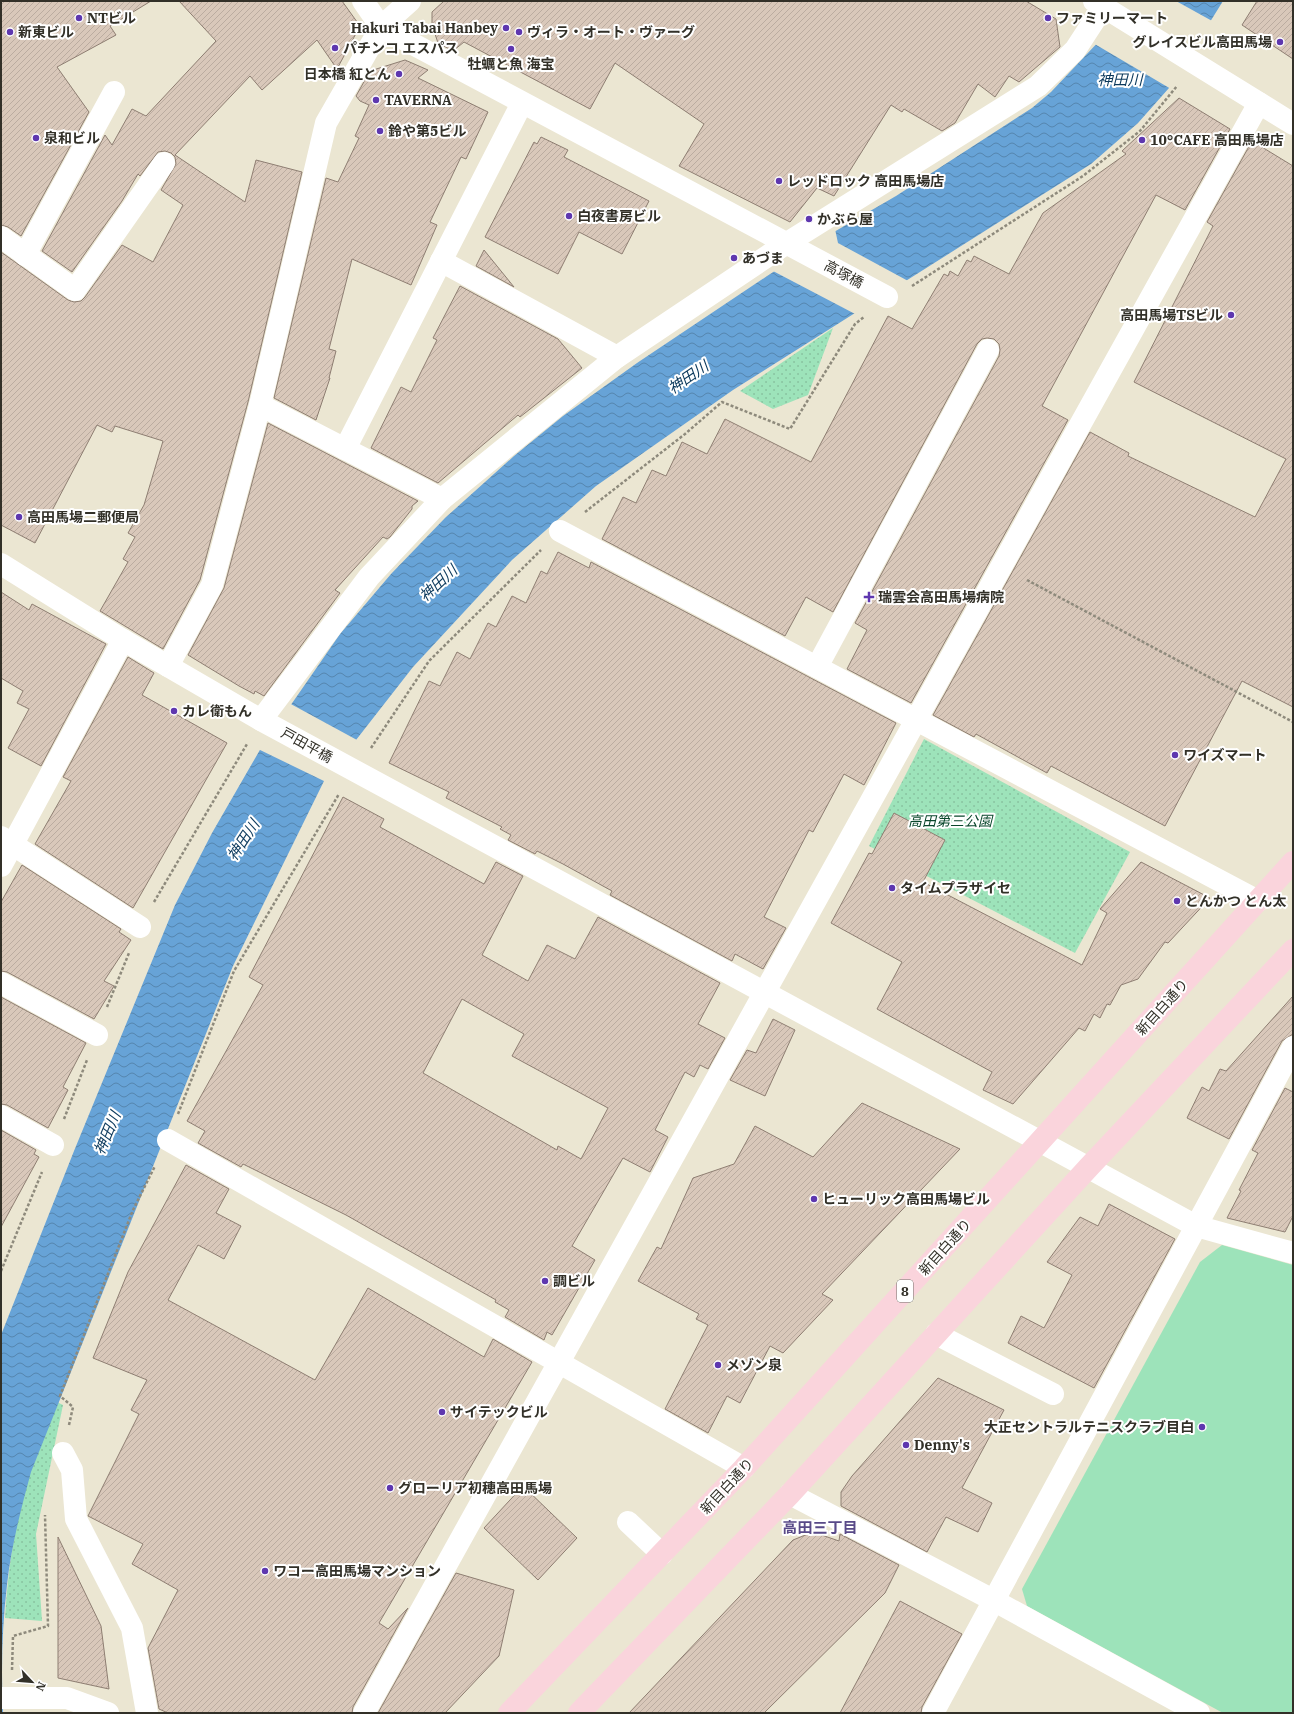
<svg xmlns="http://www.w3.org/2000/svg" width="1294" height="1714" viewBox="0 0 1294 1714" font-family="'IBM Plex Serif','Noto Sans JP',serif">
<defs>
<pattern id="park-dots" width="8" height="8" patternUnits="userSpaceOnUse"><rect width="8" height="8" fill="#9de3ba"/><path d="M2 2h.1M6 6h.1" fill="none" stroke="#88c3a0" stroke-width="1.8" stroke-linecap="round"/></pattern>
<pattern id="water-waves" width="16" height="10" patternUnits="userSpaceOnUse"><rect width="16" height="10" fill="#67a3d7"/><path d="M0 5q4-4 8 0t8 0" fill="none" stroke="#5585ae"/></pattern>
<pattern id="building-hatch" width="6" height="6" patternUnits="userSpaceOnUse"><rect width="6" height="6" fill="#d9c8ba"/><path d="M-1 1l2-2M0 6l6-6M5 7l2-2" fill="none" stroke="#bbaca0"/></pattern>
</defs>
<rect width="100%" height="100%" fill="#ebe6d2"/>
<!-- grass -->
<path fill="#9de3ba" d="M1222,1245L1293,1265V1713H1223L1027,1606L1022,1589L1200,1262Z"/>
<!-- park -->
<g fill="url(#park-dots)">
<path d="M833,328L808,395L773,409L740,391Z"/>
<path d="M924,739L1130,852L1075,953L869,846Z"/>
<path d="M57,1402L63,1405L36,1534L42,1621L5,1618C8,1570 15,1516 31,1470C39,1447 49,1425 57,1402Z"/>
</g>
<!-- water -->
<path fill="url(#water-waves)" d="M1137,1H1223L1169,88L1138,123L1091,164L733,390L596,486L512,560L413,667L324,781L233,966L31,1472C21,1509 11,1547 7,1585C2,1627 1,1671 3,1713H1V1335L74,1151L175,905L212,833L261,748L340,634L391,574L445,518L514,456L563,416L637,363L827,236L896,196L1032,108L1051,92Z"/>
<!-- pier -->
<g fill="#ebe6d2">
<path d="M1135,1H1176L1214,22L1171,89L1093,43Z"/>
<path d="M835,229L838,243L910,282L857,315L773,271Z"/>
<path d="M289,703L357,740L326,782L258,749Z"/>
</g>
<!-- building -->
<g fill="url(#building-hatch)" stroke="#8e7e72" fill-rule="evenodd">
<path d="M1,1H151L110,26L116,35L57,67L89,112L21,236L8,227L1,225Z"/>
<path d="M179,1H342L360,26L337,69L317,40L262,90L250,76L175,155L245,202L256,160L302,172L248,402L200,580L163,649L100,611L128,562L123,559L135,537L128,533L144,505L163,441L115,426L112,432L97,425L35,543L1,525V252L68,300L74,302L81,301L85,297L122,245L153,262L183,205L161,190L176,164L175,157L171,153L165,151L158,152L140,176L138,174L122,201L72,272L42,251L105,135L112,145L132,109L146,116L216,41Z"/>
<path d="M444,1H1026L1056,19L1060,47L1019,82L1009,76L995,97L978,84L955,123L942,131L904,109L902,112L891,105L834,196L817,188L790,222L679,166L704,124L615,63L590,109L464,42L453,51L438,43L432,25V12Z"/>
<path d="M1257,1H1293V59L1242,25Z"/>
<path d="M405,60L428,70L418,78L488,112L466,159L461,157L430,222L437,225L411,285L352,259L329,349L336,351L329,378H330L316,420L274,398L326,178L338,182L359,138L355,136L369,105L360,101L356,96L370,71Z"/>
<path d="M1179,98L1230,129L1185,210L1156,195L1042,406L1068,420L911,703L847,669L867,630L855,623L999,356L1000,350L999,344L994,339L987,338L982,339L977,344L833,612L806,597L785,636L602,539L623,497L636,503L652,470L666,476L682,442L707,454L725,419L811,462L888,316L912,329L944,274L948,276L950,271L958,276L967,260L971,262L974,256L1009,274L1043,213L1126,154L1122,151Z"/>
<path d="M541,137L568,150L564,157L649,201L622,254L579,232L558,274L485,237L534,142L537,144Z"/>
<path d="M1252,141L1293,166V707L1242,681L1165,826L1051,766L1047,773L976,734L974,737L933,715L1090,432L1129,453L1128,456L1255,517L1286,459L1134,382L1213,226L1207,222Z"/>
<path d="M484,250L514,287L476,266Z"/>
<path d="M460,286L558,339L582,368L520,417L518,415L438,483L371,448L401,387L411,392L437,340L433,338Z"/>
<path d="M268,423L418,501L412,506V509L390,537L387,539L383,537L335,590L340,593L264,696L255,691L254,694L239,686L188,655L224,588Z"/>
<path d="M558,552L589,568L591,562L896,723L864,785L844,774L813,832L809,830L764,917L786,928L763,969L735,954L732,961L610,895L612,891L563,864L537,851L535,854L508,840L511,835L500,829L502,827L446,798L449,792L389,763L429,681L440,686L457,652L470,659L488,623L496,627L512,596L526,603L541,571L547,574Z"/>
<path d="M1,592L29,610L32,604L106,644L41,766L8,748L29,709L17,703L23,691L1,678Z"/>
<path d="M128,657L154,673L142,695L227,743L133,908L35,844L71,781L63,777Z"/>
<path d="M343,797L384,819L380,827L484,884L496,862L523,876L482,955L528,981L547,945L575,959L598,917L720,983L698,1024L725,1038L708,1069L700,1065L694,1077L685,1072L655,1130L668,1137L650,1172L623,1158L572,1246L595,1260L552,1335L547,1332L544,1340L505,1317L509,1310L495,1302L496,1300L346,1215L243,1164L241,1167L198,1143L205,1131L187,1121L263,985L249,977ZM462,999L524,1034L512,1056L608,1108L581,1159L558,1146L557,1150L423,1073Z"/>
<path d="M894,813L945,840L923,882L1082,965L1107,913L1100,909L1141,862L1210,898L1168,943L1165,942L1138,979L1121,985L1110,1005L1107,1004L1100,1018L1094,1014L1085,1031L1079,1028L1013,1104L983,1090L992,1072L877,1009L902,962L831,923L869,853L872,854Z"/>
<path d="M22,865L121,929L119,932L131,940L104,981L114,986L94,1019L7,972L1,971V902Z"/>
<path d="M1293,996V1034L1282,1041L1229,1139L1187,1118L1202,1087L1209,1091L1220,1069L1226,1071Z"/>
<path d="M1,997L86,1043L63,1087L68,1090L48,1128L7,1105L1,1104Z"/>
<path d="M773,1019L795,1030L765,1096L730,1080L747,1050L756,1053Z"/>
<path d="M1285,1088L1293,1092V1216L1285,1232L1227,1218L1241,1191L1239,1190L1258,1153L1252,1150Z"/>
<path d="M862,1103L960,1149L822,1294L833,1300L783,1353L770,1346L740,1403L727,1396L708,1433L665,1409L708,1325L696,1319L699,1314L638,1281L657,1247L661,1249L693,1178L734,1164L755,1126L813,1157Z"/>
<path d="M1,1130L36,1150L34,1154L39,1157L1,1227Z"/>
<path d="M186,1165L229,1189L216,1213L241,1226L224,1259L198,1245L168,1300L315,1380L368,1288L484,1357L493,1339L532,1362L379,1623L388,1629L408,1608L353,1707L352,1713H168L159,1709L148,1648L178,1590L132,1564L143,1544L88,1516L139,1414L131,1410L147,1380L93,1358L128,1272Z"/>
<path d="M1109,1204L1175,1239L1094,1388L1008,1343L1021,1316L1044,1328L1072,1275L1047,1262L1080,1217L1098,1226Z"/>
<path d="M938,1378L1004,1410L962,1488L992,1503L978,1532L946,1517L927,1552L841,1506V1492L852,1476Z"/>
<path d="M523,1486L577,1538L538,1580L484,1528Z"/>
<path d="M813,1532L839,1541L840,1534L899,1565L885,1593L764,1713H629L793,1540Z"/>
<path d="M58,1537L101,1626L109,1689L58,1678Z"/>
<path d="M456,1573L514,1590L499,1656L445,1713H378Z"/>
<path d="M900,1601L962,1634L922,1707L921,1713H840Z"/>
</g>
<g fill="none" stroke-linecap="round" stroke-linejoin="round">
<!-- path -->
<g stroke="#8e8a7c" stroke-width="2.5" stroke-dasharray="3 2" stroke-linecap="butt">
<path d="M912,286L1083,176L1140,131L1177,86"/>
<path d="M585,512L685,434L722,402L790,429L855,324L864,317"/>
<path d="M1027,580L1293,722"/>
<path d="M371,748L429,661L541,550"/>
<path d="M154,902L247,744"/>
<path d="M107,1007L129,953"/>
<path d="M178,1114L234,971L339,794"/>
<path d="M64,1119L87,1060"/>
<path d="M1,1271L42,1172"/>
<path d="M69,1425L73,1407L60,1396L133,1210L155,1166"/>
<path d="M12,1670L13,1636L48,1626L45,1515"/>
</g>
<!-- minor -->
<g stroke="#fff" stroke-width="22">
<path d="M363,1L381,27L887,297"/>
<path d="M1094,1L1293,124"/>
<path d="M1,237L75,290L164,163"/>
<path d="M25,255L114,92"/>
<path d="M441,261L617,357"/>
<path d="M260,405L442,499"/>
<path d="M345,449L522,103"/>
<path d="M560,531L1258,901"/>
<path d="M1,564L123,640L261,720L1196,1226L1293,1253"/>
<path d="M168,666L212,585L260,405L326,123L381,27L410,1"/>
<path d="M817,667L988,350"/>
<path d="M261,720L369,577L442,499L617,357L787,243L1038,86L1075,50L1103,7"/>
<path d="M1,837L140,927"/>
<path d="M1,866L123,640"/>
<path d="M1,983L97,1035"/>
<path d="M1,1116L53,1145"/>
<path d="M168,1140L744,1468"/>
<path d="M936,1334L1053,1394"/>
<path d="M63,1453L72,1470L76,1519L132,1628L147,1713"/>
<path d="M790,1494L993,1600L1199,1713"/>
<path d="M628,1522L662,1554"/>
<path d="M1,1698H67L108,1713"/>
<path d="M364,1713L1259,103"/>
<path d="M933,1713L1293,1047"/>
</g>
<!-- major -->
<g stroke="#fad4dc" stroke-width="22">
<path d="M509,1713L744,1468L1293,862"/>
<path d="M579,1713L790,1494L1088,1168L1293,950"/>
</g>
</g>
<!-- markers -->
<g fill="#5e37af" stroke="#fff" stroke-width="1.5">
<circle cx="79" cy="18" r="4"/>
<circle cx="1048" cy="18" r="4"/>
<circle cx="506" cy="28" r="4"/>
<circle cx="10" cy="32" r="4"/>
<circle cx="519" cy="32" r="4"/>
<circle cx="1280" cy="42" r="4"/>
<circle cx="335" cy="48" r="4"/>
<circle cx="511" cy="49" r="4"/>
<circle cx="399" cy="74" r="4"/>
<circle cx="376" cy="100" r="4"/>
<circle cx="380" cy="131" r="4"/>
<circle cx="36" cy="138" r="4"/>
<circle cx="1142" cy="140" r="4"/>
<circle cx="779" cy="181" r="4"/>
<circle cx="569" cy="216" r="4"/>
<circle cx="809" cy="219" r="4"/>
<circle cx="734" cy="258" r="4"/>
<circle cx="1231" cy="315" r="4"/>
<circle cx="19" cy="517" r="4"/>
<path d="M867 591h4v4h4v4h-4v4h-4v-4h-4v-4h4z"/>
<circle cx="174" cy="711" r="4"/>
<circle cx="1175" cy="755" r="4"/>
<circle cx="892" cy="888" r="4"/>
<circle cx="1177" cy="901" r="4"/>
<circle cx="814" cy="1199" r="4"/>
<circle cx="545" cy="1281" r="4"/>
<circle cx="718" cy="1365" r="4"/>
<circle cx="442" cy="1412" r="4"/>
<circle cx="1202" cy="1427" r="4"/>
<circle cx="906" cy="1445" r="4"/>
<circle cx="390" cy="1488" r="4"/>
<circle cx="265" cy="1571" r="4"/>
</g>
<g text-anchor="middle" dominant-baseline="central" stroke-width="4" stroke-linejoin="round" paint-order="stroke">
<!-- shield labels -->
<rect fill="#fff" stroke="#706e68" stroke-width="1" x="897" y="1280" width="16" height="22" rx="3"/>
<g font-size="13" font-weight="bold" fill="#323028">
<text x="905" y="1291">8</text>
</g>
<!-- poi labels -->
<g font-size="14" font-weight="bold" fill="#323028" stroke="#fff" text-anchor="start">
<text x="87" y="18">NTビル</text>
<text x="1056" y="18">ファミリーマート</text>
<text x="498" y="28" text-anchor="end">Hakuri Tabai Hanbey</text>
<text x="18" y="32">新東ビル</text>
<text x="527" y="32">ヴィラ・オート・ヴァーグ</text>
<text x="1272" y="42" text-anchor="end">グレイスビル高田馬場</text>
<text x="343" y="48">パチンコ エスパス</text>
<text x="511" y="64" text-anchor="middle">牡蠣と魚 海宝</text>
<text x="391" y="74" text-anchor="end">日本橋 紅とん</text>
<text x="384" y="100">TAVERNA</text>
<text x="388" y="131">鈴や第5ビル</text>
<text x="44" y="138">泉和ビル</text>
<text x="1150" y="140">10°CAFE 高田馬場店</text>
<text x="787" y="181">レッドロック 高田馬場店</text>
<text x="577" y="216">白夜書房ビル</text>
<text x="817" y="219">かぶら屋</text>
<text x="742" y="258">あづま</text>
<text x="1223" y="315" text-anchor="end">高田馬場TSビル</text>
<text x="27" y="517">高田馬場二郵便局</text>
<text x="878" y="597">瑞雲会高田馬場病院</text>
<text x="182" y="711">カレ衛もん</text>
<text x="1183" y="755">ワイズマート</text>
<text x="900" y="888">タイムプラザイセ</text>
<text x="1185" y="901">とんかつ とん太</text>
<text x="822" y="1199">ヒューリック高田馬場ビル</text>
<text x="553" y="1281">調ビル</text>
<text x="726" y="1365">メゾン泉</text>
<text x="450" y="1412">サイテックビル</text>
<text x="1194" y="1427" text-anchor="end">大正セントラルテニスクラブ目白</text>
<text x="914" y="1445">Denny's</text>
<text x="398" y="1488">グローリア初穂高田馬場</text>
<text x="273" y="1571">ワコー高田馬場マンション</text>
</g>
<!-- street labels -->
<g font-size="14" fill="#323028" stroke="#fff">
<text transform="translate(844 274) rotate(28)">高塚橋</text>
<text transform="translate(307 745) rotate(29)">戸田平橋</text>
<text transform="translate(1162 1007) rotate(-48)">新目白通り</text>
<text transform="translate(945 1247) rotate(-48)">新目白通り</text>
<text transform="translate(727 1486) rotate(-47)">新目白通り</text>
</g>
<!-- park labels -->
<g font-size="14" font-style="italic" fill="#0a472c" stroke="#fff">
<text x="950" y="821">高田第三公園</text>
</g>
<!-- water labels -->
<g font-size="15" font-style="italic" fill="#0b395c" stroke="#fff">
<text x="1120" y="79">神田川</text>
<text transform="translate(688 377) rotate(-34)">神田川</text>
<text transform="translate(438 583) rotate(-43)">神田川</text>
<text transform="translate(243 840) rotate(-57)">神田川</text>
<text transform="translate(107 1133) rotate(-67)">神田川</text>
</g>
<!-- neighbourhood labels -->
<g font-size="15" font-weight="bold" fill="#594a88" stroke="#fff">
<text x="820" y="1527">高田三丁目</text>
</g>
</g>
<!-- border -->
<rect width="1294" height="1714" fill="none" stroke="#323028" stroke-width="4"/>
<!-- north arrow -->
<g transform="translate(32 1682) rotate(116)" stroke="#ffffff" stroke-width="3" paint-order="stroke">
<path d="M0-3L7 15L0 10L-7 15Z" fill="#323028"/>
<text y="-6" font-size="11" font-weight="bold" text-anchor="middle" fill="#323028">N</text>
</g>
</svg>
